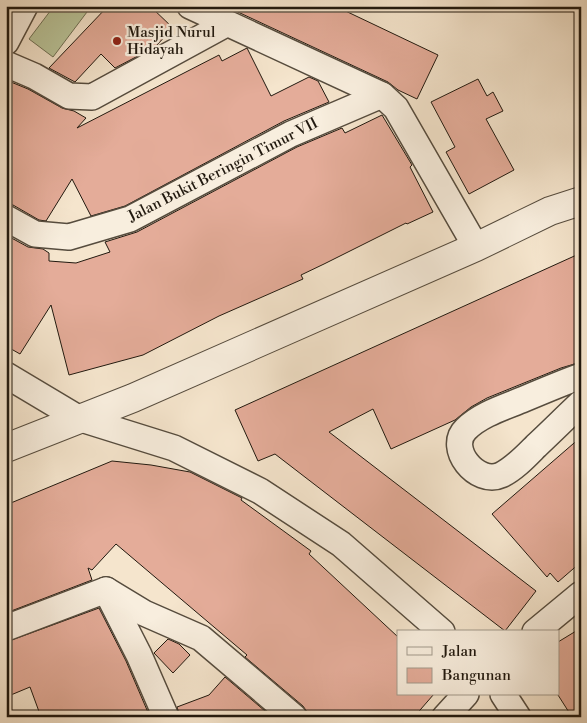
<svg xmlns="http://www.w3.org/2000/svg" width="587" height="723" viewBox="0 0 587 723" font-family="'Libre Bodoni',serif">
<rect width="100%" height="100%" fill="#f5e5cd"/>
<filter id="stains"><feTurbulence type="fractalNoise" baseFrequency=".004" numOctaves="4"/><feColorMatrix values="0 0 0 0 .2 0 0 0 0 .09 0 0 0 0 .02 0 0 0 .5 -.17"/></filter>
<radialGradient id="worn" r=".72"><stop offset=".6" stop-color="#630" stop-opacity="0"/><stop offset="1" stop-color="#630" stop-opacity=".3"/></radialGradient>
<!-- green -->
<path fill="#bac59a" stroke="#6e6f54" d="M54,6H80L87,12L53,57L29,39Z"/>
<!-- building -->
<g fill="#e4ac99" stroke="#21190f">
<path d="M108,6H150L173,28L155,47L115,68L101,54L75,82L49,68Z"/>
<path d="M225,6H335L438,55L417,99L398,90L388,82Z"/>
<path d="M247,48L271,96L309,77L318,81L329,102L284,121L125,206L91,216L72,179L46,221L39,220L13,205L6,204V80L28,89L62,108L74,111L86,118L77,128L219,55L222,61Z"/>
<path d="M478,79L487,96L493,92L503,111L486,119L514,170L469,194L446,152L455,147L431,102Z"/>
<path d="M382,115L412,165L410,167L433,212L407,224L406,223L324,264L301,275L303,279L219,316L143,355L69,375L51,305L20,354L6,346V235L28,247L43,249L49,253V261L76,263L110,252L105,242L137,232L297,147L342,128L345,133Z"/>
<path d="M581,253V362L561,368L487,398L471,407L455,420L391,449L373,409L329,432L536,591L505,631L275,454L258,461L235,410Z"/>
<path d="M581,437V562L558,582L550,573L547,577L492,514Z"/>
<path d="M112,461L151,465L190,472L242,498L241,500L311,551L309,554L398,637V694H434L414,717H308L307,712L303,706L245,657L247,655L116,544L92,570L88,568L92,580L6,613V505Z"/>
<path d="M99,608L126,661L150,717H41L30,687L6,697V642Z"/>
<path d="M581,628V717H572L558,695V642Z"/>
<path d="M168,639L179,644L190,655L173,673L154,653Z"/>
<path d="M225,677L272,717H180L177,707L209,695Z"/>
</g>
<g fill="none" stroke-linecap="round" stroke-linejoin="round">
<!-- minor casing -->
<g stroke="#564c3e" stroke-width="28">
<g id="minor">
<path d="M190,6L382,95L396,108L476,247"/>
<path d="M6,42L25,6"/>
<path d="M6,64L34,76L69,96L92,97L226,24"/>
<path d="M6,218L35,234L69,237L130,219L291,134L382,95"/>
<path d="M6,375L78,418L174,448L260,491L341,544L442,632"/>
<path d="M581,376C562,383 543,391 524,399C505,407 481,414 466,429C446,448 477,486 501,475C514,469 526,456 536,446C551,432 566,417 581,403"/>
<path d="M106,590L139,655L166,717"/>
<path d="M6,628L106,590L144,613L201,638L294,717"/>
<path d="M535,632L581,594"/>
<path d="M503,694L518,717"/>
<path d="M445,717L466,694"/>
</g>
</g>
<!-- tertiary casing -->
<g stroke="#564c3e" stroke-width="30">
<path id="tertiary" d="M6,448L133,398L476,247L550,211L581,201"/>
</g>
<!-- minor -->
<use href="#minor" stroke="#f8eede" stroke-width="25"/>
<!-- tertiary -->
<use href="#tertiary" stroke="#f8eede" stroke-width="28"/>
</g>
<!-- markers -->
<circle fill="#8f2418" stroke="#f8eede" stroke-width="2" cx="117" cy="41" r="5"/>
<g text-anchor="middle" dominant-baseline="central" stroke-width="4.5" stroke-linejoin="round" paint-order="stroke">
<!-- poi labels -->
<g font-size="15" fill="#21190f" stroke="#f8eede" text-anchor="start">
<text x="127" y="32">Masjid Nurul<tspan x="127" dy="17">Hidayah</tspan></text>
</g>
<!-- street labels -->
<g font-size="15" fill="#21190f" stroke="#f8eede">
<text transform="translate(223 170) rotate(-27)">Jalan Bukit Beringin Timur VII</text>
</g>
</g>
<!-- margin -->
<rect width="587" height="723" fill="none" stroke="#f5e5cd" stroke-width="25"/>
<rect x="8" y="8" width="572" height="708" fill="none" stroke="#21190f" stroke-width="2.5"/>
<rect x="12" y="12" width="562" height="698" fill="none" stroke="#21190f"/>
<!-- legend -->
<rect x="397" y="630" width="162" height="65" fill="#f8eede" stroke="#a2998b"/>
<rect x="407" y="647" width="25" height="8" fill="#f8eede" stroke="#a2998b"/>
<text x="442" y="656" font-size="15" fill="#21190f">Jalan</text>
<rect x="407" y="668" width="25" height="15" fill="#e4ac99" stroke="#a2998b"/>
<text x="442" y="680" font-size="15" fill="#21190f">Bangunan</text>
<rect width="100%" height="100%" filter="url(#stains)"/>
<rect width="100%" height="100%" fill="url(#worn)"/>
</svg>
